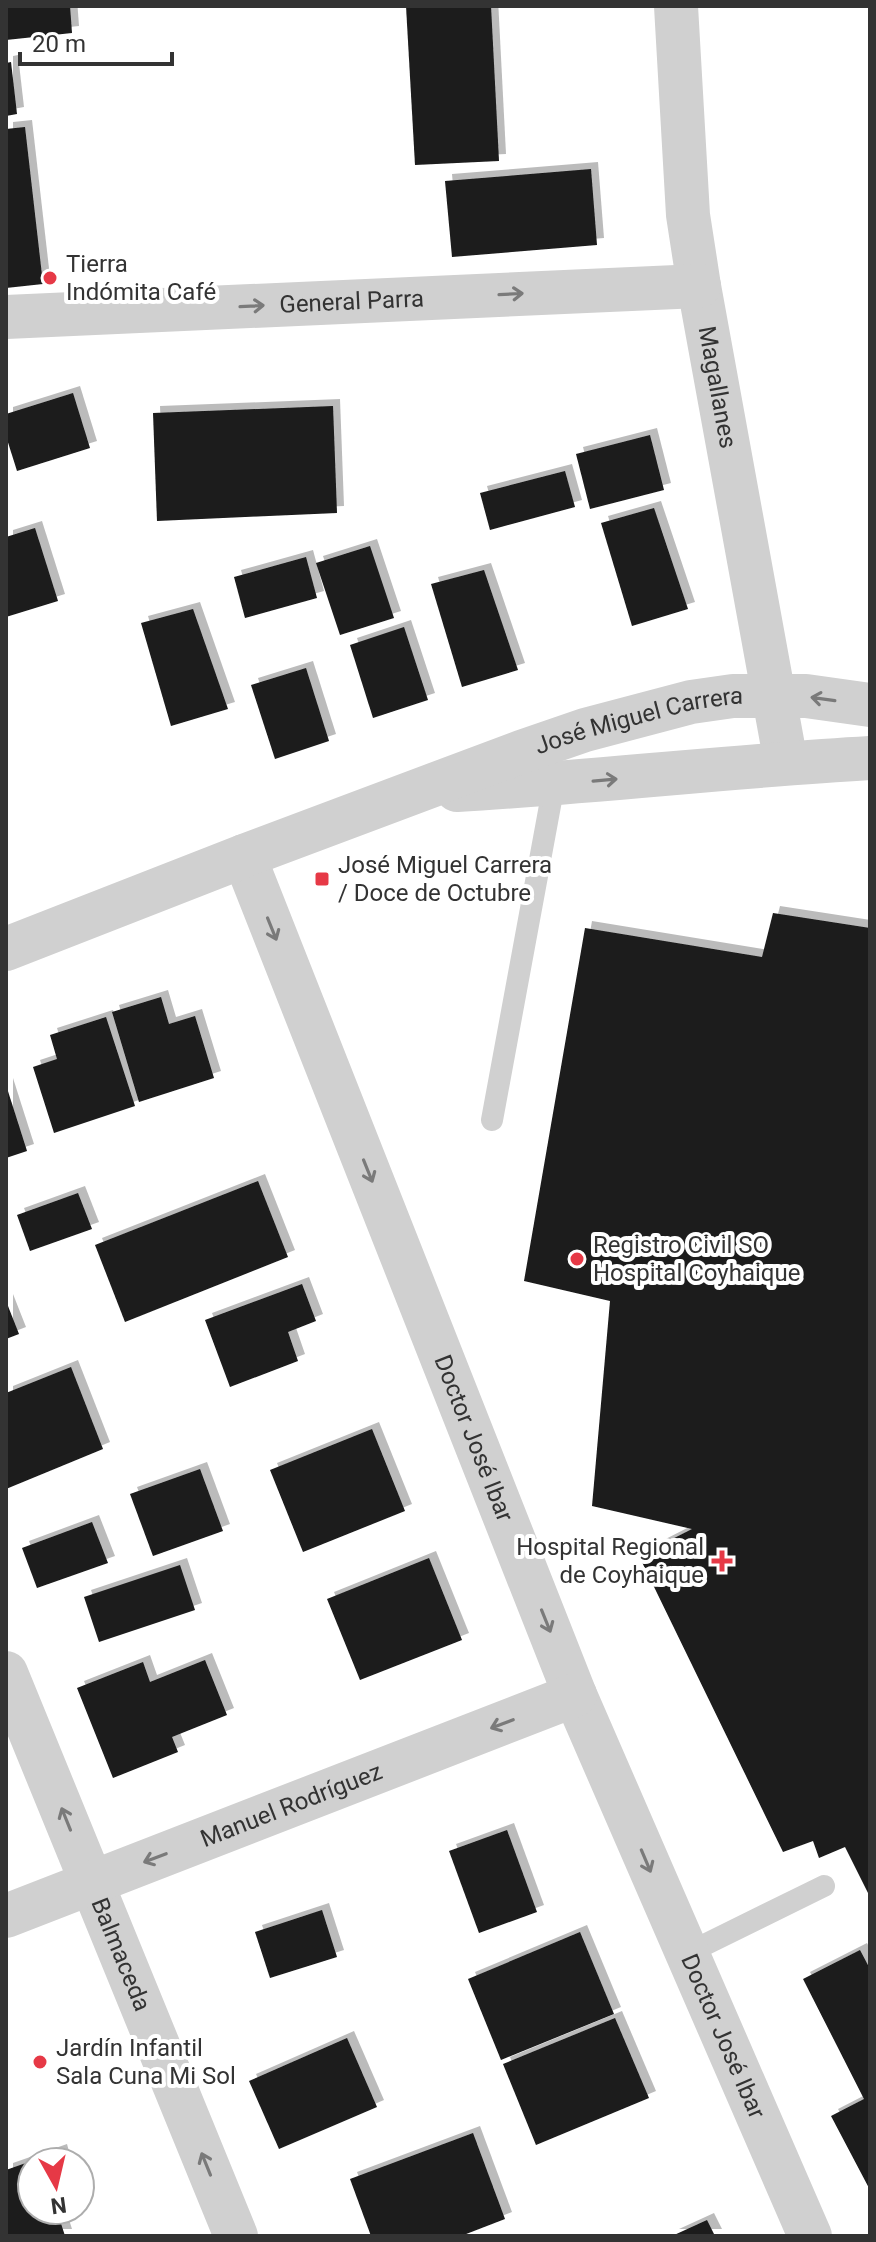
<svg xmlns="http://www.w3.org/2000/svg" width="876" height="2242" viewBox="0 0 876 2242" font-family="Roboto,sans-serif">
<defs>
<filter id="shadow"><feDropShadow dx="7" dy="-7" stdDeviation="0" flood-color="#0004"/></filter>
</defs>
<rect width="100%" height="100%" fill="#fff"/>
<!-- building -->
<g fill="#1a1a1a" filter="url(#shadow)">
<path d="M6,6H70L72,33L6,40Z"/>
<path d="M406,6H491L499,161L415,165Z"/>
<path d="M11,62L17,114L6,116V63Z"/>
<path d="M25,127L43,284L6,288V129Z"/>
<path d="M591,169L597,245L452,257L445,181Z"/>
<path d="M73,393L90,448L17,471L6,436V414Z"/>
<path d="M333,406L337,513L157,521L153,413Z"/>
<path d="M650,435L664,490L590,509L576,454Z"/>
<path d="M565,471L575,507L490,530L480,493Z"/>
<path d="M654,508L688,609L632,626L601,523Z"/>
<path d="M35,528L58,601L6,617V537Z"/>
<path d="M370,546L394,618L340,635L316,563Z"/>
<path d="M306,557L317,598L245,618L234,577Z"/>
<path d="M484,570L518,670L462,687L431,584Z"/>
<path d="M193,609L228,709L171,726L141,623Z"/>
<path d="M404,627L428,700L373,718L350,645Z"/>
<path d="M306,668L329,741L275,759L251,685Z"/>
<path d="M773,913L870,928V1897L845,1847L819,1858L813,1841L783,1852L639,1556L692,1529L592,1506L610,1301L524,1281L585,928L762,957Z"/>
<path d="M161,997L169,1024L195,1016L214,1078L139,1102L112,1012Z"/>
<path d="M106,1017L135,1106L54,1133L33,1067L57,1059L50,1035Z"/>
<path d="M6,1085L27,1151L6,1158Z"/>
<path d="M258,1181L288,1257L125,1322L95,1245Z"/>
<path d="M78,1193L92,1229L30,1251L17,1215Z"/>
<path d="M302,1284L316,1321L288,1332L298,1361L230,1387L205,1320Z"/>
<path d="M6,1301L19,1334L6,1339Z"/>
<path d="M71,1367L103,1449L6,1489V1393Z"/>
<path d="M372,1429L405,1511L303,1552L270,1470Z"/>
<path d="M200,1469L223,1531L153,1556L130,1494Z"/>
<path d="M92,1522L108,1563L37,1588L22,1548Z"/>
<path d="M429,1558L462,1640L360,1680L327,1599Z"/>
<path d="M180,1565L195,1610L99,1642L84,1597Z"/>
<path d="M205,1660L227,1715L172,1737L178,1752L113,1778L77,1688L143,1662L150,1682Z"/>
<path d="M507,1830L537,1912L479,1933L449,1851Z"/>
<path d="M322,1910L337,1957L270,1978L255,1932Z"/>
<path d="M580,1932L614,2014L501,2060L468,1979Z"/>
<path d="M860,1950L870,1969V2190L831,2116L864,2099L803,1979Z"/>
<path d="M615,2018L649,2098L536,2145L503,2064Z"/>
<path d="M347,2038L377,2107L279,2149L249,2081Z"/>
<path d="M473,2133L505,2219L461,2236H371L350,2179Z"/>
<path d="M60,2151L63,2162H32V2210H67L58,2214L65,2236H6V2170Z"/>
<path d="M707,2220L715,2236H672Z"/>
</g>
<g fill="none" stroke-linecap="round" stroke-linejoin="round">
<!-- service -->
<g stroke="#d0d0d0" stroke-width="22">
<path d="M492,1120L554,784"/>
<path d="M686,1954L824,1886"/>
</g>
<!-- minor -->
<g stroke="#d0d0d0" stroke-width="44">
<path id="s1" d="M244,856L575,1695L810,2236"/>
<path id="s2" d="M6,1673L236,2236"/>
<path id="s3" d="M6,1916L575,1695"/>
</g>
<!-- tertiary -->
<g stroke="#d0d0d0" stroke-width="44">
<path id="s4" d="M676,6L688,215L699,286L786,763"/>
<path id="s5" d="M6,317L699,286"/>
<path d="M457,790C595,782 732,766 870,758"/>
<path id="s6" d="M6,949L244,856L521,752L585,730L691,702L733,696H806L870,705"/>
</g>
</g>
<!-- one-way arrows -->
<defs><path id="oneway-shaft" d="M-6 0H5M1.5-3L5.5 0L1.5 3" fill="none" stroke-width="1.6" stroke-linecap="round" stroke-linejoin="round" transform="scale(2)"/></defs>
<g stroke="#7a7a7a">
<use href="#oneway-shaft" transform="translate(511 294) rotate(-3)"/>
<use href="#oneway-shaft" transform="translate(252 306) rotate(-3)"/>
<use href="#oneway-shaft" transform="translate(823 699) rotate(-172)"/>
<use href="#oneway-shaft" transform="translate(605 780) rotate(-5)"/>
<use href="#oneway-shaft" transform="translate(272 929) rotate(68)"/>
<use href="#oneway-shaft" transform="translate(368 1171) rotate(68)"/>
<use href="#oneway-shaft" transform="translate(546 1621) rotate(68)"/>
<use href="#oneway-shaft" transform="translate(502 1724) rotate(159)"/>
<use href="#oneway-shaft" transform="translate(66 1819) rotate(-112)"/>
<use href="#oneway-shaft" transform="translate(155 1858) rotate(159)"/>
<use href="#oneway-shaft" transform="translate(646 1861) rotate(67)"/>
<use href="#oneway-shaft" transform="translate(206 2164) rotate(-112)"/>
</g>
<!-- markers -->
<g fill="#e63946" stroke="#fff" stroke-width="3">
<circle cx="50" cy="278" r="8"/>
<rect x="314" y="871" width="16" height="16" rx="4"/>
<circle cx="577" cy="1259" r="8"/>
<path d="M718 1549h8v8h8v8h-8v8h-8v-8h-8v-8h8z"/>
<circle cx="40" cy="2062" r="8"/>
</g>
<g text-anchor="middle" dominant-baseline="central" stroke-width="8" stroke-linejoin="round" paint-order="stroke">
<!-- poi labels -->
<g font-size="24" fill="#333" stroke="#fff" text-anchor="start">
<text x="66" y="264">Tierra<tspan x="66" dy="28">Indómita Café</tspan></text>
<text x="338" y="865">José Miguel Carrera<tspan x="338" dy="28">/ Doce de Octubre</tspan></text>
<text x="593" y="1245">Registro Civil SO<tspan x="593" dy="28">Hospital Coyhaique</tspan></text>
<text x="704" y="1547" text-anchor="end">Hospital Regional<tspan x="704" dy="28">de Coyhaique</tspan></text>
<text x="56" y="2048">Jardín Infantil<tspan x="56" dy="28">Sala Cuna Mi Sol</tspan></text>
</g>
<!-- street labels -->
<g font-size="24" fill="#333" stroke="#fff">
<text stroke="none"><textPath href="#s5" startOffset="346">General Parra</textPath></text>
<text stroke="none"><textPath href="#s4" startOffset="384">Magallanes</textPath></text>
<text stroke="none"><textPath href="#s6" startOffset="674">José Miguel Carrera</textPath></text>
<text stroke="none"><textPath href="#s1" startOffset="626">Doctor José Ibar</textPath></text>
<text stroke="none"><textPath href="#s3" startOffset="306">Manuel Rodríguez</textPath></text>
<text stroke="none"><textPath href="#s2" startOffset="304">Balmaceda</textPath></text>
<text stroke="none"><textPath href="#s1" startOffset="1274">Doctor José Ibar</textPath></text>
</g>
</g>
<!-- border -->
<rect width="876" height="2242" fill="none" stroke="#333333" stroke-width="16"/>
<!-- north arrow -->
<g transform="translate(56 2186) rotate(172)"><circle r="38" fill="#ffffff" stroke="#adadad" stroke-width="2"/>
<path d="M0-6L14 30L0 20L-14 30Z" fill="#e63946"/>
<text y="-12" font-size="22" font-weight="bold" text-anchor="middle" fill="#333333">N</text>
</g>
<!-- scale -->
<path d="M20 52v12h152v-12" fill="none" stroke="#333333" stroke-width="4"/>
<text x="32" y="52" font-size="24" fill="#333333" stroke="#ffffff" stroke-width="6" paint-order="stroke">20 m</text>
</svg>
